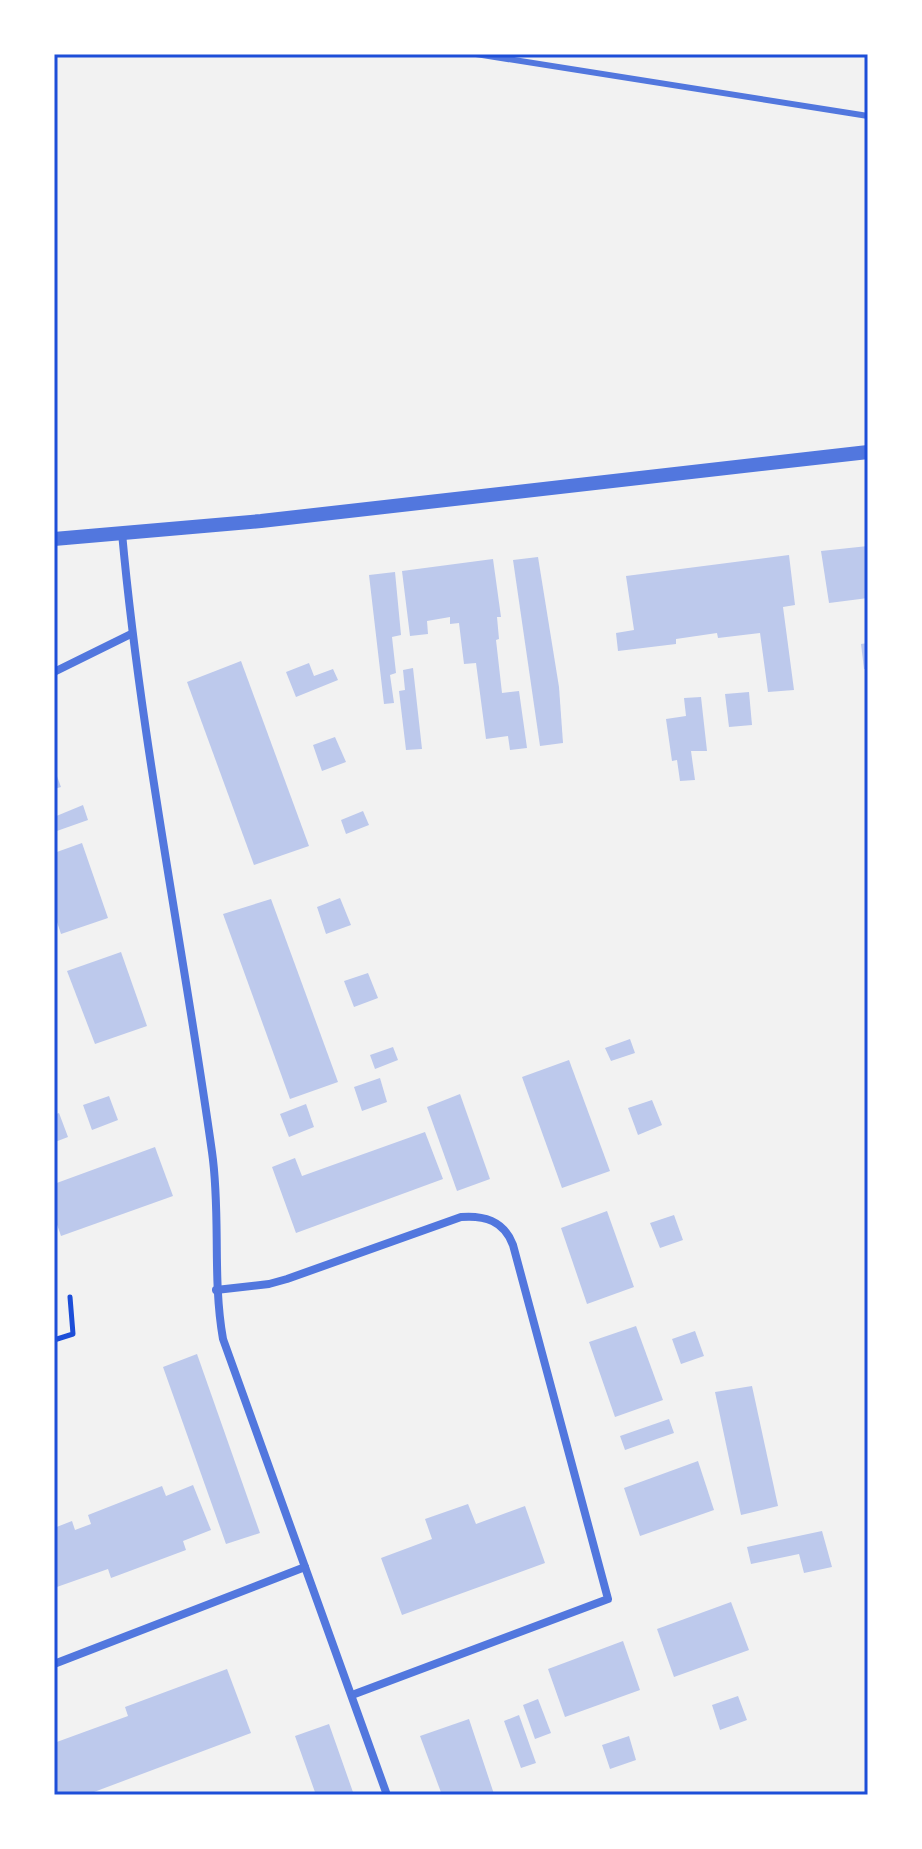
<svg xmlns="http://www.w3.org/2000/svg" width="922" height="1849" viewBox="0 0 922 1849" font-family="Inter,sans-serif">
<rect width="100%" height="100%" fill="#f2f2f2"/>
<!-- building -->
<g fill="#bdc9ec">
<path d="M868,546V598L829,603L821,551Z"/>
<path d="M789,555L795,605L783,607L794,690L768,692L760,633L718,638L717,633L676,639V644L618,651L616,633L634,630L626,576Z"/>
<path d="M538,557L559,687L563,743L540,746L513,560Z"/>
<path d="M493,559L501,617H497L499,639L496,640L502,693L519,691L527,748L510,750L508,736L486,739L476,663L464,664L459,623L450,624V617L427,621L428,634L410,636L402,571Z"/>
<path d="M395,572L401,635L392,637L396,673L390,675L394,703L384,704L369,575Z"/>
<path d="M868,643V669H864L861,644Z"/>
<path d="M241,661L309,846L254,865L187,682Z"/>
<path d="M309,663L314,676L333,669L338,680L296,697L286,672Z"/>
<path d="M413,668L422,749L406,750L399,691L405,690L403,670Z"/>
<path d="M749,692L752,725L729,727L725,694Z"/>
<path d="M701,697L707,751H691L695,780L680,781L677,760L672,761L666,719L686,716L684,698Z"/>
<path d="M335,737L346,762L322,771L313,745Z"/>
<path d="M54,768L61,787L54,789Z"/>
<path d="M83,805L88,820L54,832V817Z"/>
<path d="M363,811L369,825L346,834L341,820Z"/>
<path d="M82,843L108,918L61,934L54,913V853Z"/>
<path d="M340,898L351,925L326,934L317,907Z"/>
<path d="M271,899L338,1082L290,1099L223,914Z"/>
<path d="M121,952L147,1026L95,1044L67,971Z"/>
<path d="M368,973L378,998L354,1007L344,981Z"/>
<path d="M630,1039L635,1053L611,1061L605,1048Z"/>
<path d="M393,1047L398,1060L375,1069L370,1055Z"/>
<path d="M569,1060L610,1171L562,1188L522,1077Z"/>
<path d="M380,1078L387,1102L362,1111L354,1087Z"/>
<path d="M460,1094L490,1179L457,1191L427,1107Z"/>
<path d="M109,1096L118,1120L92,1130L83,1105Z"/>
<path d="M652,1100L662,1125L638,1135L628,1108Z"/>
<path d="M306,1104L314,1127L289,1137L280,1114Z"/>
<path d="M59,1113L68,1137L55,1142L54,1115Z"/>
<path d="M425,1132L443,1179L296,1233L272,1167L295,1158L302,1176Z"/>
<path d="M155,1147L173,1196L61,1236L54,1216V1184Z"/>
<path d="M607,1211L634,1287L587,1304L561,1228Z"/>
<path d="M674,1215L683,1240L660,1248L650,1223Z"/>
<path d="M636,1326L663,1400L615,1417L589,1342Z"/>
<path d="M695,1331L704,1356L681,1364L672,1339Z"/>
<path d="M197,1354L260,1533L226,1544L163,1367Z"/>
<path d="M752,1386L778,1506L741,1515L715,1392Z"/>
<path d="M669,1419L674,1433L625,1450L620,1436Z"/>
<path d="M698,1461L714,1510L640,1536L624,1488Z"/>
<path d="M193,1485L211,1530L183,1541L186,1550L111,1578L108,1569L54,1588V1528L72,1521L75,1530L91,1524L88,1515L162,1486L166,1496Z"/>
<path d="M468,1504L476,1524L525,1506L545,1563L402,1615L381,1558L432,1539L425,1519Z"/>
<path d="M822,1531L832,1567L804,1573L799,1554L751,1564L747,1547Z"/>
<path d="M731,1602L749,1650L674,1677L657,1629Z"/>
<path d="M623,1641L640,1690L565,1717L548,1669Z"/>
<path d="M227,1669L251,1733L86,1795H54V1743L128,1716L125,1707Z"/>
<path d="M738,1696L747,1720L720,1730L712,1705Z"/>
<path d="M538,1699L551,1733L535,1739L523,1705Z"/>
<path d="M519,1715L536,1763L521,1768L504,1721Z"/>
<path d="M469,1719L494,1794L442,1795L420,1736Z"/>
<path d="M329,1724L348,1778L354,1795H316L295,1736Z"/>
<path d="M629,1736L636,1760L610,1769L602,1745Z"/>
</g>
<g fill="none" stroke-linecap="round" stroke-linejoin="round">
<!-- path -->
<path stroke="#1d4ed8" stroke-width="5" d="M54,1340L73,1334L70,1297"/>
<!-- service -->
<path stroke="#5277de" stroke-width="6" d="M476,54L868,116"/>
<!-- minor -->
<g stroke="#5277de" stroke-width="8">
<path d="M122,533C141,741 183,945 212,1152C221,1214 212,1277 223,1339L387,1795"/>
<path d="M54,672L131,634"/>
<path d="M216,1290L269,1284L287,1279L461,1217C485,1215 504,1221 513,1245L608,1599L352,1695"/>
<path d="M54,1664L305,1567"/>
</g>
<!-- tertiary -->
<path stroke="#5277de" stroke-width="14" d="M54,539L261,521L868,452"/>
</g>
<!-- border -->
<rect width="922" height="1849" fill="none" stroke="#ffffff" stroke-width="112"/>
<rect x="56" y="56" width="810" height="1737" fill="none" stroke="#1d4ed8" stroke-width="3"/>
</svg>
